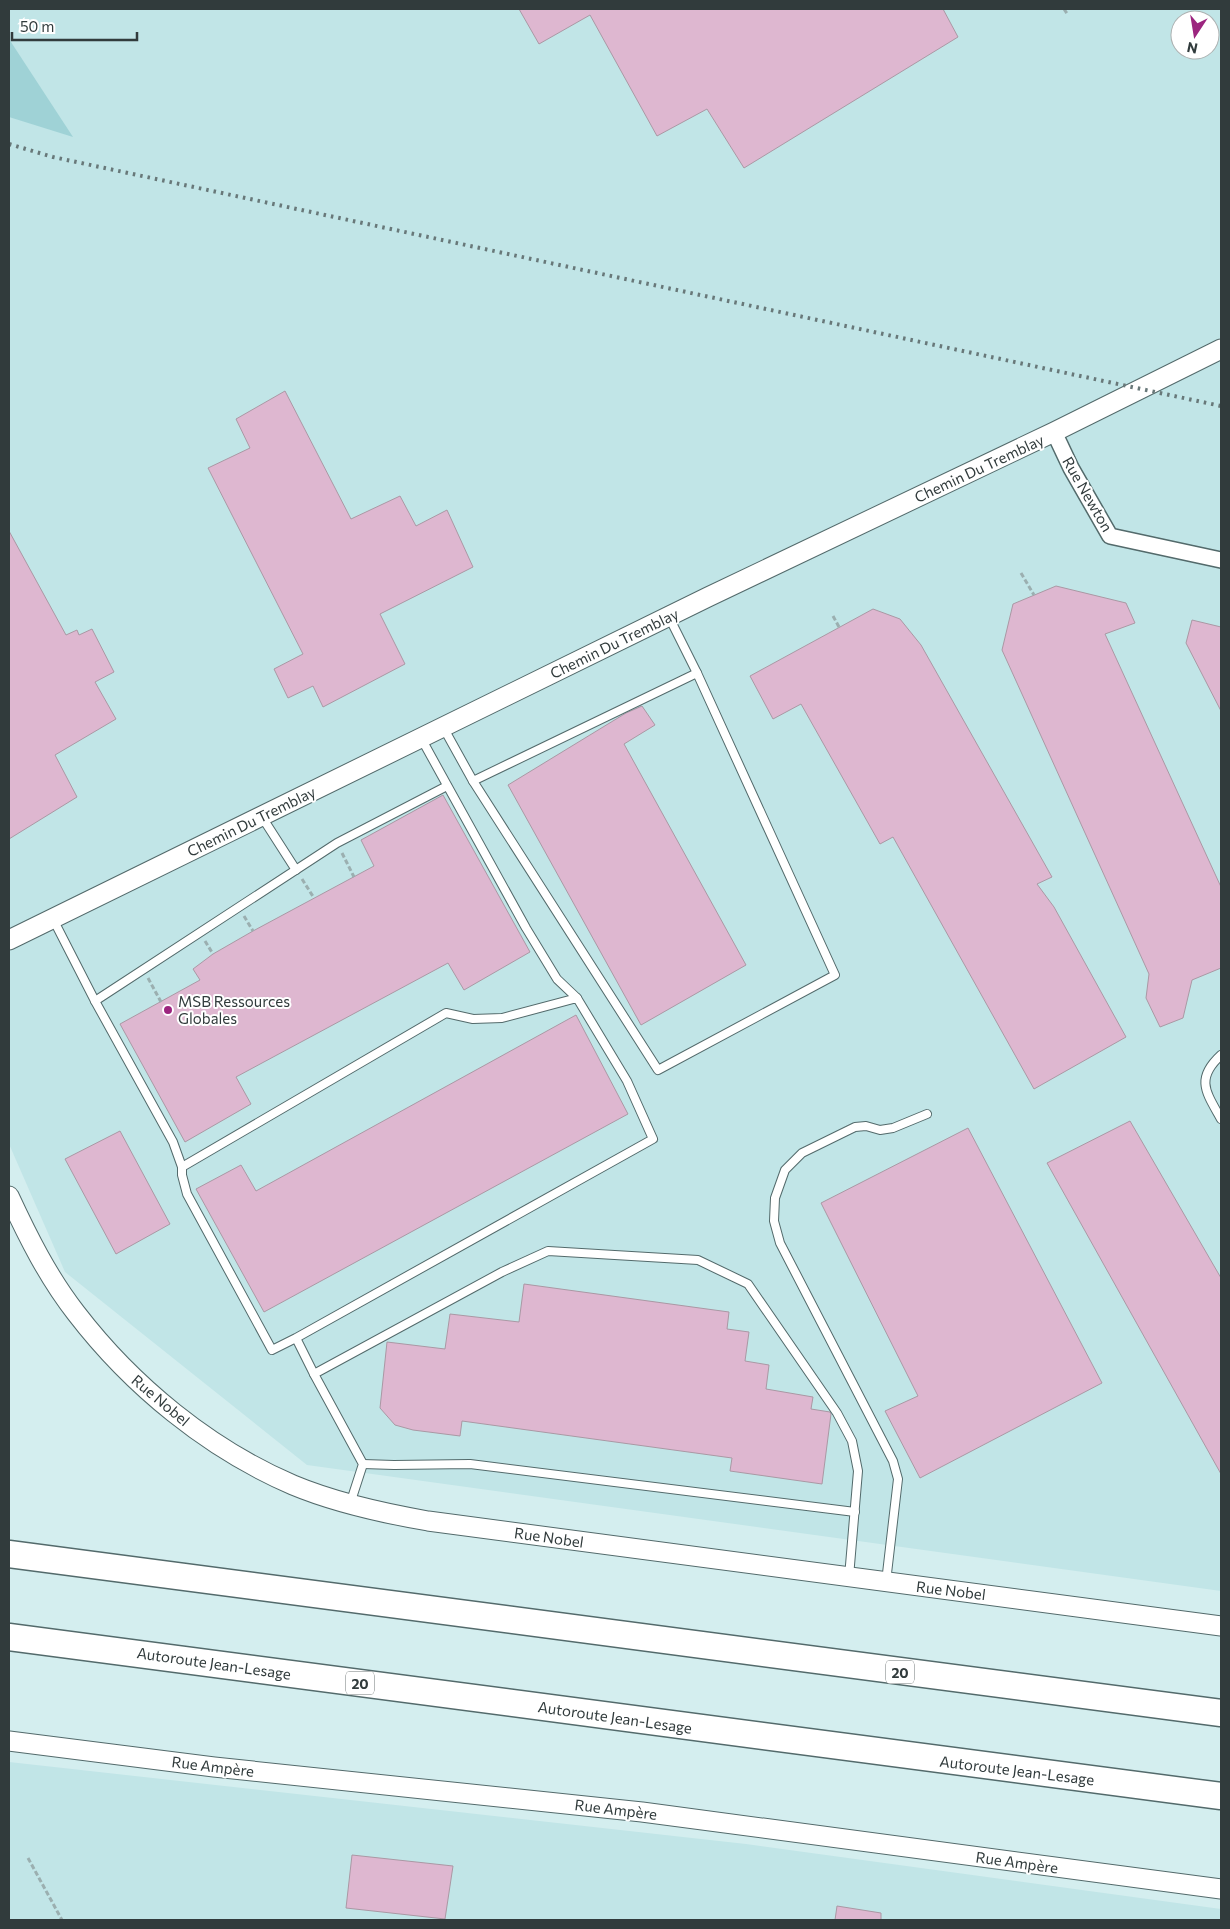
<svg xmlns="http://www.w3.org/2000/svg" width="1230" height="1929" viewBox="0 0 1230 1929" font-family="Commissioner,sans-serif">
<rect width="100%" height="100%" fill="#d4eeef"/>
<!-- built -->
<g fill="#c1e5e7" fill-rule="evenodd">
<path d="M9,9H1221V1591L307,1465L65,1272L9,1144ZM1180,20H1210V50H1180Z"/>
<path d="M9,1762L746,1844L1221,1909V1920H9Z"/>
</g>
<!-- green -->
<path fill="#9fd2d6" d="M9,39L73,137L9,117Z"/>
<!-- building -->
<g fill="#deb7d0" stroke="#aa98a4">
<path d="M519,9H943L958,37L744,168L707,109L657,136L590,15L539,44Z"/>
<path d="M285,391L351,519L400,496L416,526L447,510L473,567L380,614L405,664L323,707L313,686L288,698L274,669L303,654L208,468L250,448L236,419Z"/>
<path d="M9,531L66,635L77,630L79,635L92,629L114,672L95,682L116,719L55,755L77,797L9,839Z"/>
<path d="M1056,586L1126,603L1135,623L1105,634L1221,887V968L1192,980L1183,1018L1160,1027L1146,998L1149,974L1002,650L1013,604Z"/>
<path d="M873,609L900,619L921,645L1052,877L1037,884L1054,907L1126,1037L1034,1089L893,837L880,844L801,704L773,719L750,676Z"/>
<path d="M1192,620L1221,627V711L1186,643Z"/>
<path d="M642,706L655,725L624,744L746,965L641,1025L508,785L626,713Z"/>
<path d="M443,795L530,952L464,990L448,963L236,1077L251,1104L185,1142L120,1024L200,980L193,969L213,954L253,931L374,866L361,840Z"/>
<path d="M576,1015L628,1114L264,1312L196,1189L241,1165L256,1191Z"/>
<path d="M1130,1121L1221,1278V1474L1047,1163Z"/>
<path d="M968,1128L1102,1383L920,1478L885,1411L918,1396L821,1203Z"/>
<path d="M120,1131L170,1224L116,1254L65,1159Z"/>
<path d="M524,1284L729,1312L727,1329L749,1332L745,1361L769,1365L766,1389L813,1397L811,1409L830,1412L831,1414L822,1484L730,1471L732,1458L462,1421L460,1436L413,1430L395,1425L380,1408L387,1342L445,1349L450,1314L519,1322Z"/>
<path d="M352,1855L453,1866L445,1919L346,1908Z"/>
<path d="M837,1906L881,1913V1920H835Z"/>
</g>
<g fill="none" stroke-linecap="round" stroke-linejoin="round">
<!-- service casing -->
<g stroke="#536a6b" stroke-width="10">
<g id="service">
<path d="M443,727L473,781L697,673L669,617"/>
<path d="M421,738L526,928L557,979L577,998"/>
<path d="M473,781L658,1070L835,975L697,673"/>
<path d="M262,817L296,870"/>
<path d="M53,919L95,1001L173,1142L182,1167"/>
<path d="M95,1001L337,843L447,786"/>
<path d="M1221,1055C1195,1079 1206,1092 1221,1119"/>
<path d="M296,1338L272,1350L187,1194L182,1175V1167L446,1013L473,1019L502,1018L577,998L627,1081L653,1139L296,1338L314,1374"/>
<path d="M363,1464L394,1465L470,1464L855,1512"/>
<path d="M350,1504L363,1464L314,1374L502,1272L548,1251L698,1260L748,1284L837,1413L852,1441L858,1471L849,1577"/>
<path d="M886,1582L898,1479L893,1461L780,1243L774,1221L775,1198L785,1170L802,1153L855,1127L866,1126L880,1130L893,1128L927,1114"/>
</g>
</g>
<!-- minor casing -->
<g stroke="#536a6b" stroke-width="18">
<path id="minor" d="M1054,432L1071,468L1110,536L1221,560"/>
</g>
<!-- tertiary casing -->
<g stroke="#536a6b" stroke-width="21">
<g id="tertiary">
<path d="M9,940L708,597L1054,432L1221,349"/>
<path d="M9,1196C28,1237 48,1277 76,1313C132,1386 209,1449 293,1485C336,1503 382,1513 428,1521L1221,1626"/>
<path d="M9,1741L214,1767L642,1812L1221,1889"/>
</g>
</g>
<!-- motorway casing -->
<g stroke="#536a6b" stroke-width="29">
<g id="motorway">
<path d="M9,1554L1221,1713"/>
<path d="M9,1637L1221,1796"/>
</g>
</g>
<!-- path -->
<g stroke="#9bafb0" stroke-width="3" stroke-dasharray="5 2.5" stroke-linecap="butt">
<path d="M1064,9L1068,15"/>
<path d="M1021,573L1034,595"/>
<path d="M833,616L839,627"/>
<path d="M342,853L354,877"/>
<path d="M302,879L314,898"/>
<path d="M244,916L253,931"/>
<path d="M205,941L213,954"/>
<path d="M148,978L161,1002"/>
<path d="M28,1858L62,1920"/>
</g>
<!-- service -->
<use href="#service" stroke="#fff" stroke-width="8"/>
<!-- minor -->
<use href="#minor" stroke="#fff" stroke-width="15"/>
<!-- tertiary -->
<use href="#tertiary" stroke="#fff" stroke-width="19"/>
<!-- motorway -->
<use href="#motorway" stroke="#fff" stroke-width="26"/>
<!-- rail -->
<path stroke="#687879" stroke-width="4" stroke-dasharray="2.5 5" stroke-linecap="butt" d="M9,144L53,157L1221,406"/>
</g>
<!-- markers -->
<circle fill="#9c257f" stroke="#fff" stroke-width="2" cx="168" cy="1010" r="5"/>
<g text-anchor="middle" dominant-baseline="central" stroke-width="4" stroke-linejoin="round" paint-order="stroke">
<!-- shield labels -->
<g fill="#fff" stroke="#6f7676" stroke-width="1">
<rect x="886" y="1660.5" width="28" height="23" rx="4"/>
<rect x="346" y="1671.5" width="28" height="23" rx="4"/>
</g>
<g font-size="14" font-weight="bold" fill="#313b3c">
<text x="900" y="1672">20</text>
<text x="360" y="1683">20</text>
</g>
<!-- street labels -->
<g font-size="15" fill="#313b3c" stroke="#fff">
<text transform="translate(979 468) rotate(-25)">Chemin Du Tremblay</text>
<text transform="translate(1088 494) rotate(60)">Rue Newton</text>
<text transform="translate(614 643) rotate(-26)">Chemin Du Tremblay</text>
<text transform="translate(251 821) rotate(-26)">Chemin Du Tremblay</text>
<text transform="translate(161 1400) rotate(40)">Rue Nobel</text>
<text transform="translate(549 1537) rotate(8)">Rue Nobel</text>
<text transform="translate(951 1590) rotate(7)">Rue Nobel</text>
<text transform="translate(214 1663) rotate(8)">Autoroute Jean-Lesage</text>
<text transform="translate(615 1717) rotate(8)">Autoroute Jean-Lesage</text>
<text transform="translate(213 1766) rotate(7)">Rue Ampère</text>
<text transform="translate(1017 1770) rotate(7)">Autoroute Jean-Lesage</text>
<text transform="translate(616 1809) rotate(7)">Rue Ampère</text>
<text transform="translate(1017 1862) rotate(8)">Rue Ampère</text>
</g>
<!-- poi labels -->
<g font-size="15" fill="#313b3c" stroke="#fff" text-anchor="start">
<text x="178" y="1001">MSB Ressources<tspan x="178" dy="17">Globales</tspan></text>
</g>
</g>
<!-- border -->
<rect width="1230" height="1929" fill="none" stroke="#313b3c" stroke-width="20"/>
<!-- north arrow -->
<g transform="translate(1195 35) rotate(192)"><circle r="24" fill="#ffffff" stroke="#adb1b1"/>
<path d="M0-4L9 19L0 12L-9 19Z" fill="#9c257f"/>
<text y="-8" font-size="14" font-weight="bold" text-anchor="middle" fill="#313b3c">N</text>
</g>
<!-- scale -->
<path d="M12 32v8h125v-8" fill="none" stroke="#313b3c" stroke-width="2.5"/>
<text x="20" y="32" font-size="15" fill="#313b3c" stroke="#ffffff" stroke-width="4" paint-order="stroke">50 m</text>
</svg>
